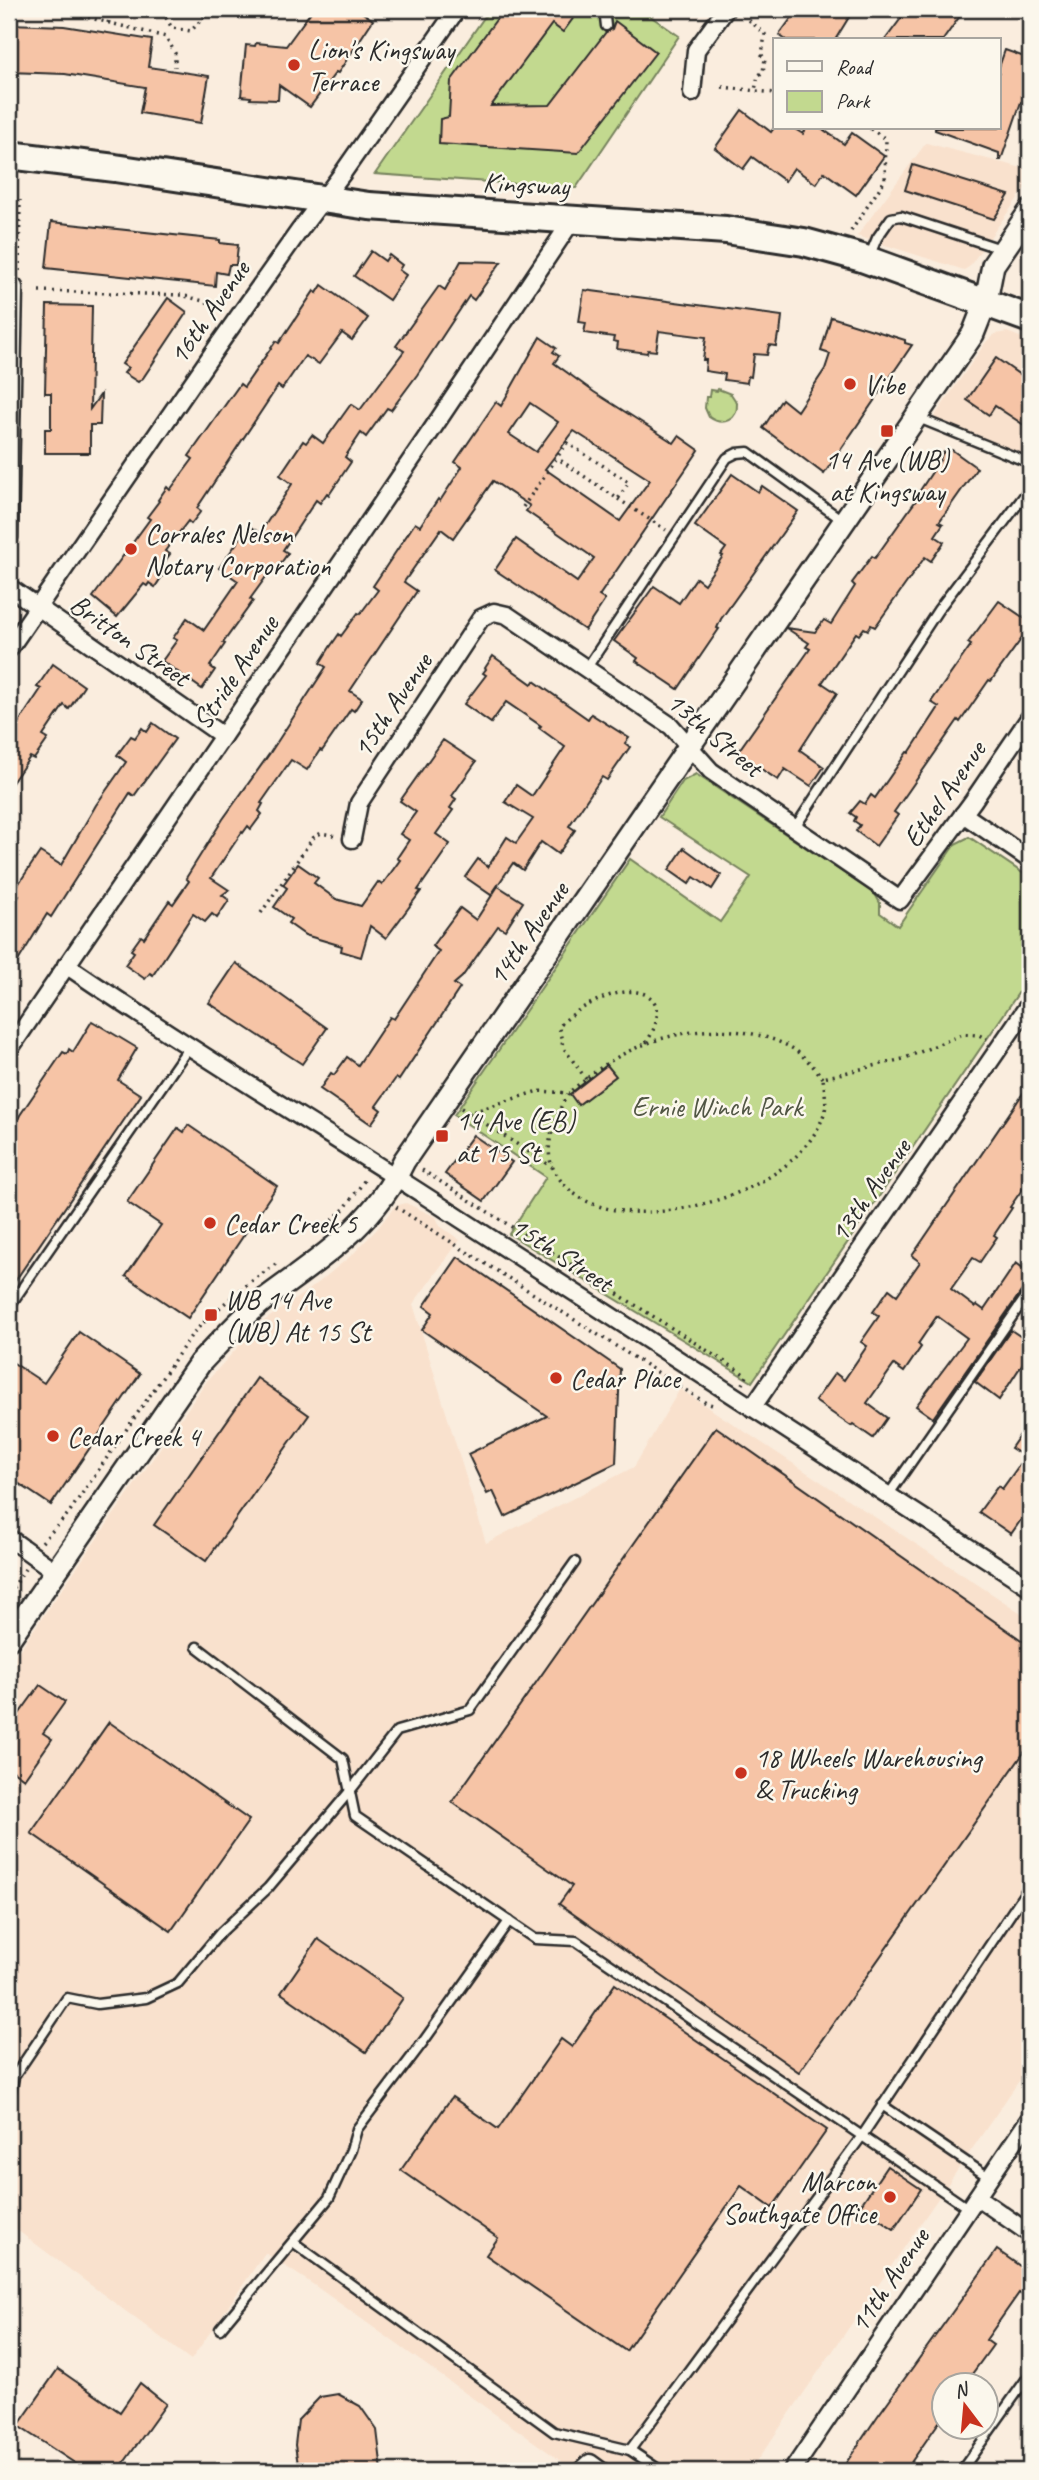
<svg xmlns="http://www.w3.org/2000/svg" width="1039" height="2480" viewBox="0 0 1039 2480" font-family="Caveat,sans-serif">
<rect width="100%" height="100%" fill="#faedde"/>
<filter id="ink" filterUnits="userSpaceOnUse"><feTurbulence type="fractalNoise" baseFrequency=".0143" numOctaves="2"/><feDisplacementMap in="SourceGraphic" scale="14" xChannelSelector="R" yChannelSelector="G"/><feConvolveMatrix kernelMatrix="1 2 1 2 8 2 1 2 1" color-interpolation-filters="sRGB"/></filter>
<g filter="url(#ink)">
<!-- built -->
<g fill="#f9e1cd">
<path d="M926,143L1030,170V181L969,267L964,270L857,236Z"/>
<path d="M1007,332L1030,341V463L930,423L986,342L995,334Z"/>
<path d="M406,1203L436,1217L440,1226L460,1240L413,1304L486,1543L634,1467L680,1389L1030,1619V2065L750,2471H575L314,2285L265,2253L191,2360L9,2224V1665L207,1381L257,1326L318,1283L353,1254L377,1229L395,1206Z"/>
</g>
<!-- green -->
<g fill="#c2d98f" stroke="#76825d" stroke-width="2">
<path d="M490,9H640L679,36L576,188L375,174Z"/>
<path d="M718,389L731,394L737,403C738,420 723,427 709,417L705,408L706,397H709L710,390L717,391Z"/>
<path d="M696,774L875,894L880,903V913L898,926L955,844L969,837L1030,878V976L752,1382L509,1234L546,1177L454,1115L630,859L720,922L751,877L659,817L683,781Z"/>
</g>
<!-- building -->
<g fill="#f6c4a6" stroke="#2b2b2b" stroke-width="2" fill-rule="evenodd">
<path d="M313,9H357L373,20L338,73L336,72L310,107L279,85L278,100L250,99L251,97L241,96L246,45L255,46L256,43L286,46Z"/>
<path d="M504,9H580L563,32L552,24L491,106L550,105L606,32L612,29L615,21L656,52L578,153L439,144L440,119L449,117L451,81Z"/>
<path d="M798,9H854L835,40H786L779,35Z"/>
<path d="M908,9H950L960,16L943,40H885Z"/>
<path d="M9,24L64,26L152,40L148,67L209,76L201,123L140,113L145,87L65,74L9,72Z"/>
<path d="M1005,50L1030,59V105L1021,102L1001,160H999V153L935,130V128H999V67Z"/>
<path d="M742,110L771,132L774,128H793L803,134L807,128H821L844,144L852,133L884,156L856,195L824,172L816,184L794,168L785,181L752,157L743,169L715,148Z"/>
<path d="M913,165L1009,195L994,219L905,190Z"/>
<path d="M51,222L220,240V243L238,245L236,265H229L227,274L216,272L215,286L46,268Z"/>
<path d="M371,251L385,261L389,255L402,265L399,270L406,275L389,300L354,276Z"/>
<path d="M461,261L501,262L474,300L469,296L417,375L391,410L387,408L366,437L361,433L345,457L351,462L329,495L327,493L320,503L316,500L283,550L288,553L274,573L271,570L250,599L253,601L223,643L225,644L210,666L215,670L202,689L162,661L177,640L173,638L187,618L204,630L238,581L219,568L249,526L260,533L292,484L280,475L303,441L306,443L312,435L323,443L351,404L360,410L404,351L396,346L439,286L445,290Z"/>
<path d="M322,285L368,318L352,340L342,333L319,364L305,356L282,389L278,386L197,508L201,511L191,524L188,521L165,551L170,554L163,564L168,567L155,587L149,583L147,586L144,584L117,617L93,597L150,519L147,517L159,501L158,500L167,487L170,490L193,459L189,456L240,384L244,387L276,341L279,343L314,291L317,293Z"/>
<path d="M584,290L782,316L780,334H778L776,346L769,345L767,355L754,354L751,377L748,376L747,383L724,380L725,374L705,371L706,360H703L706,337L659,331L656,351L648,350L647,353L617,349L618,342L613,341L614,337L584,333L586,323L579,322Z"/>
<path d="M168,298L187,312L143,378L138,382L124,373L128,368L122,364Z"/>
<path d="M47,305L92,306L90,409L101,394L100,425H90V453H45V429H51V393H45Z"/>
<path d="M831,317L905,340V343L912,345L824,474L763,428L782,399L797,411L825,369L830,354L821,351Z"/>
<path d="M540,337L556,348L553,352L559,356L554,363L594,392L674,443L679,436L699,450L599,596L605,600L585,630L495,570L516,539L577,582L594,558L526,511L530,506L493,481L453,538L441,529L404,582L417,591L350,691L362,699L354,711L351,709L322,751L320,750L307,770L291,760L261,803L263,804L259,811L262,814L251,829L248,826L243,833L242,832L211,878L229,890L222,895L229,900L217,918L212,914L205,922L193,914L153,975L150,973L145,979L125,965L134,952L131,950L141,936L144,938L169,901L173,904L189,881L186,878L223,819L270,753L326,667L320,663L330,647L339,634L341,636L358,613L360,614L378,590L373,586L415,523L420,526L438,499L440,501L462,467L455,462L496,402L501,406ZM530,403L558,422L536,452L509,434ZM574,431L650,480L620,521L545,469Z"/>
<path d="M996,358L1030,382V429L995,406L989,415L967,400Z"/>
<path d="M952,450L977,468L939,522L943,524L935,536L944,542L931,561L925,557L875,627L871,625L868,630L864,628L859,635L856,633L822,683L837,693L800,750L824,767L811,786L785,769L778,780L737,753L810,649L806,647L809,643L786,628L815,632L824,620L831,624L855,586L852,583L872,556L875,558L919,496L917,495L940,460L942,453Z"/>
<path d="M732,474L758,492L762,486L798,511L721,619L717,628L719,629L678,689L636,661L638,658L614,641L654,586L679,603L696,578L704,584L723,556L721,555L726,548L695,526Z"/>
<path d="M999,601L1030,622V627L991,681L989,680L960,722L958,720L894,812L898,815L876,846L856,831L860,825L854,821L856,817L850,813L860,801L865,804L871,795L875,798L907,752L909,753L939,707L931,702L971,645L968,643Z"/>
<path d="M493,656L532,684L534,681L588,719L591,714L629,738L625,743L630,747L607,780L602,777L569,826L575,830L558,854L541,842L523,870L513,863L491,895L465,877L478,859L488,867L507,837L516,843L533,819L505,802L516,785L532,796L565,747L539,728L541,726L506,702L491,723L464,704L486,675L483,673L486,669L485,668Z"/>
<path d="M53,664L84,686L69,709L64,705L43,736L48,739L34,759L30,757L9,787V737L41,689L37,687Z"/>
<path d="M153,723L175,739L134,796L130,793L51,917L47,914L9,976V913L19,896L13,892L40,852L61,865L96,805L126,762L117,755L131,736L135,738L142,728L147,732Z"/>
<path d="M443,740L476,762L452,796L456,799L450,808L453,810L436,834L450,844L418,890L421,891L386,938L370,926L361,957L341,951L342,946L305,935L288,923L291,919L274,907L287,888L283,885L298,864L318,878L314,883L336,899L361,906L378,882L382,885L400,860L397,858L409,840L400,834L416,812L400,801Z"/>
<path d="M684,848L721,875L712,889L694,877L689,884L669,870Z"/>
<path d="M498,886L523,902L505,930L498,926L462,977L454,984L460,988L399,1080L396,1078L376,1106L381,1110L371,1124L320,1089L331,1073L334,1075L347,1057L358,1065L390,1017L394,1019L439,951L432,946L460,908L476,920Z"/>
<path d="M236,963L327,1028L302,1064L209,1003Z"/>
<path d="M92,1021L137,1048L118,1080L141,1095L9,1290V1137L20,1115L63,1052L67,1054L69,1049L73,1052Z"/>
<path d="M607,1065L616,1076L578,1105L570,1094Z"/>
<path d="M1030,1083V1178L1010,1207L1012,1208L994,1235L997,1237L980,1262L973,1258L951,1289L975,1307L977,1305L984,1310L1016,1263L1030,1273V1279L933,1418L916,1406L967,1338L937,1316L918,1344L921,1347L904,1372L894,1365L867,1403L887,1418L873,1438L853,1424L851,1426L815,1401L835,1373L844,1380L867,1346L861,1342L879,1316L873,1312L889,1289L897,1295L920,1262L912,1256Z"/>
<path d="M188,1125L277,1186L188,1318L126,1276L161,1225L127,1202L178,1128L184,1132Z"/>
<path d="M473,1135L512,1162L484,1201L445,1174Z"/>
<path d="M458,1257L620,1369L616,1463L505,1517L493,1491L487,1494L468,1454L547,1416L422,1330L433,1313L424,1306Z"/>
<path d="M1011,1330L1030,1343V1352L999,1400L975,1382Z"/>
<path d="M79,1332L140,1374L51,1505L9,1477V1360L44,1383Z"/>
<path d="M257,1378L309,1415L206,1561L154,1525Z"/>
<path d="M1030,1420V1507L1011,1534L979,1512L998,1486L1002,1489L1025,1457L1011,1448Z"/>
<path d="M716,1427L1030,1646V1744L799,2072L559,1904L572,1886L452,1802Z"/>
<path d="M40,1685L65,1702L43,1733L52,1739L24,1779L9,1768V1707L19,1714Z"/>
<path d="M109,1722L249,1820L171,1931L31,1833Z"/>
<path d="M318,1939L403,1998L366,2052L281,1993Z"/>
<path d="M615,1984L827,2130L772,2208L741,2186L626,2351L486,2255L498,2238L401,2170L452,2097L498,2129L561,2039L572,2047Z"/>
<path d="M887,2166L921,2189L894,2229L860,2206Z"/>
<path d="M997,2250L1030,2273V2301L1019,2293L986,2340L993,2345L964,2385H944V2415L905,2471H845L849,2466L846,2463L877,2417Z"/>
<path d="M58,2369L120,2412L140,2383L166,2404L118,2471H87L18,2426Z"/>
<path d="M338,2394L360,2406L377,2430L382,2471H299L295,2445L298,2420L320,2397Z"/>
</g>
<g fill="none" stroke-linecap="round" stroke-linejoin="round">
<!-- service casing -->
<g stroke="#2b2b2b" stroke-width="13">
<g id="service">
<path d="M604,9L606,26"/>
<path d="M870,255L877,238L891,218L901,216L1001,249"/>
<path d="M916,417L1030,463"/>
<path d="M586,669L727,458L737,453L748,452L842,520"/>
<path d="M794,829L938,610L1030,488"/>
<path d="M9,1307L189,1047"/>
<path d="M887,1497L1030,1291"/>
<path d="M197,1647L343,1759L355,1816L535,1939L576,1941L969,2209"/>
<path d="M9,2100L14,2077L67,1998L97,2004L146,1998L178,1983L220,1933L268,1888L350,1791L397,1731L470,1710L575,1562"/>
<path d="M882,2105L990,2178"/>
<path d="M293,2242L554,2432L630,2450L661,2471"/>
<path d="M220,2329L329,2198L351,2150L357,2129L423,2042L509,1921"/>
<path d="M630,2450L862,2136L1030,1885"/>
<path d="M961,2471L1030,2374"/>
</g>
</g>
<!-- minor casing -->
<g stroke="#2b2b2b" stroke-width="21">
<g id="minor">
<path d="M692,93L696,50L726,9"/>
<path d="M9,538L14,287"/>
<path d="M9,587L223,736"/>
<path d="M9,649L217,347L299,231L342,174L457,9"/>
<path d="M963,814L1030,860"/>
<path d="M352,839L359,803L481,618L494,612L507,615L671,726L711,771L900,900L973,801L1030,717"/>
<path d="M66,965C185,1047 309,1121 430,1199C630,1328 829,1459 1030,1587"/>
<path d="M9,1050L433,428L573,219"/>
<path d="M752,1408L1030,1003"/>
<path d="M9,1538L56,1572"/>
<path d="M977,2197L1030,2234"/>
<path d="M581,2471L590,2463L601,2471"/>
<path d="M792,2471L1030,2118"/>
</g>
</g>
<!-- tertiary casing -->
<g stroke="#2b2b2b" stroke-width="26">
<path id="tertiary" d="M9,1639L200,1363C221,1341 241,1318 265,1299C320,1258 373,1226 404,1161L973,334L986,301L993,265L1030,211"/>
</g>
<!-- primary casing -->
<g stroke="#2b2b2b" stroke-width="32">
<path id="primary" d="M9,155L115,168L369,206L726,230L804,242L862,258L1030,319"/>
</g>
<!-- path -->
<g stroke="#2b2b2b" stroke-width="3.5" stroke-dasharray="2 5" stroke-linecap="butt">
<path d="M54,9L166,37L175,53V67"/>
<path d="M155,9L165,16L172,28L191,31L211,9"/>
<path d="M9,17H12L14,12L22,9"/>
<path d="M749,20L765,34L762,55L765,59L763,72L758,76L755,90"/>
<path d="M108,23L112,9"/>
<path d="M722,87L775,93"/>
<path d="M851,231L885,180L886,139L869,128"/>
<path d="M19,271L20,200"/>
<path d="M39,291L181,295L207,302L218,307"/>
<path d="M618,499L666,530"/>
<path d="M523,507L567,443L629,482L618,499L557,458"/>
<path d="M261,913L313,838L321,833L337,836"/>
<path d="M823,1078C813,1066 802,1053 788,1046C724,1014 637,1034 585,1080C580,1084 573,1088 569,1093C563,1101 558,1113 555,1122C550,1136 546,1154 553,1168C588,1240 717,1210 769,1177C793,1162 815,1141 824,1114C828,1104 824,1089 823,1078L903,1059L963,1034L979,1035L987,1039"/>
<path d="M586,1079L563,1047L559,1027C572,1010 615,988 637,992C667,997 658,1027 645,1044"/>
<path d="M461,1108L469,1113L538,1091L569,1093"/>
<path d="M469,1113L552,1167"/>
<path d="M422,1170L741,1372L747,1376L743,1384"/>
<path d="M396,1207L706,1403L716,1406"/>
<path d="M327,1225L345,1208L366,1178"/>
<path d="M42,1542L68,1514L193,1333C220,1306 247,1283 279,1262"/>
<path d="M9,1594L25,1569"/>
</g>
<!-- service -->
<use href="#service" stroke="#fbf7ec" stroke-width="8"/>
<!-- minor -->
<use href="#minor" stroke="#fbf7ec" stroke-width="16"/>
<!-- tertiary -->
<use href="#tertiary" stroke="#fbf7ec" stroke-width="21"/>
<!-- primary -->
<use href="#primary" stroke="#fbf7ec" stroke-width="26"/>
</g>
</g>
<!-- markers -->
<g fill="#c8321e" stroke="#fbf7ec" stroke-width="2.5">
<circle cx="294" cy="65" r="7"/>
<circle cx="850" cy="384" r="7"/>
<rect x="880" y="424" width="14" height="14" rx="3.5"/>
<circle cx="131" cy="549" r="7"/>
<rect x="435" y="1129" width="14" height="14" rx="3.5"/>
<circle cx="210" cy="1223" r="7"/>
<rect x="204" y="1308" width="14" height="14" rx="3.5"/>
<circle cx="556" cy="1378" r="7"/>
<circle cx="53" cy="1436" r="7"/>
<circle cx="741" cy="1773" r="7"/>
<circle cx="890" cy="2197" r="7"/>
</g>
<g text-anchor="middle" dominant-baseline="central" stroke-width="5" stroke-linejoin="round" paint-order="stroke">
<!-- poi labels -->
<g font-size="28" fill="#2b2b2b" stroke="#fbf7ec" text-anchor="start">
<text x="308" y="49">Lion's Kingsway<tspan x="308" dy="32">Terrace</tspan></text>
<text x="864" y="384">Vibe</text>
<text x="887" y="459" text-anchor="middle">14 Ave (WB)<tspan x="887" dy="32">at Kingsway</tspan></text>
<text x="145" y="533">Corrales Nelson<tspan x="145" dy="32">Notary Corporation</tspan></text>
<text x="456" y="1120">14 Ave (EB)<tspan x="456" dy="32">at 15 St</tspan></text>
<text x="224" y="1223">Cedar Creek 5</text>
<text x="225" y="1299">WB 14 Ave<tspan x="225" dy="32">(WB) At 15 St</tspan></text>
<text x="570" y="1378">Cedar Place</text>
<text x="67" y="1436">Cedar Creek 4</text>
<text x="755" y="1757">18 Wheels Warehousing<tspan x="755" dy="32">&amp; Trucking</tspan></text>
<text x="876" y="2181" text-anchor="end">Marcon<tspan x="876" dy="32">Southgate Office</tspan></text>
</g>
<!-- street labels -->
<g font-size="28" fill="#2b2b2b" stroke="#fbf7ec">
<text transform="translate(526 184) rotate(3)">Kingsway</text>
<text transform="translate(209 312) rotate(-55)">16th Avenue</text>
<text transform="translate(130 640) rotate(35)">Britton Street</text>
<text transform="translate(235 672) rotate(-56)">Stride Avenue</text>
<text transform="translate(392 705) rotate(-56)">15th Avenue</text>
<text transform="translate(715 734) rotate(40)">13th Street</text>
<text transform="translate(944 794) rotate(-55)">Ethel Avenue</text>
<text transform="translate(528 933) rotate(-55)">14th Avenue</text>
<text transform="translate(870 1190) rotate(-55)">13th Avenue</text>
<text transform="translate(562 1254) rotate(33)">15th Street</text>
<text transform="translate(889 2280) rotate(-56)">11th Avenue</text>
</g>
<!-- park labels -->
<g font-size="28" fill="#515644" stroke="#fbf7ec">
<text x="717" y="1106">Ernie Winch Park</text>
</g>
</g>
<!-- margin -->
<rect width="1039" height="2480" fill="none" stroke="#fbf7ec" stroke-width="35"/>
<rect x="18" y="18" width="1004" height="2445" fill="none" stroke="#2b2b2b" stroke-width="2.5" filter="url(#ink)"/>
<!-- legend -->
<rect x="773" y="38" width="228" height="91" fill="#fbf7ec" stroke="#a8a59f" stroke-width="2"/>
<rect x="787" y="61" width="35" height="10" fill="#fbf7ec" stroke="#a8a59f" stroke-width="2"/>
<text x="836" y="74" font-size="21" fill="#2b2b2b">Road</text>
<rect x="787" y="91" width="35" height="21" fill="#c2d98f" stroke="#a8a59f" stroke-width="2"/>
<text x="836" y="108" font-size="21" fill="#2b2b2b">Park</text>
<!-- north arrow -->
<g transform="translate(965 2406) rotate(344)"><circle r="33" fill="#fbf7ec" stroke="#a8a59f" stroke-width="2"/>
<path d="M0-5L12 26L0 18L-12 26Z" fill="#c8321e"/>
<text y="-10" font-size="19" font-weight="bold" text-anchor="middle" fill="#2b2b2b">N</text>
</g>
</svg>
